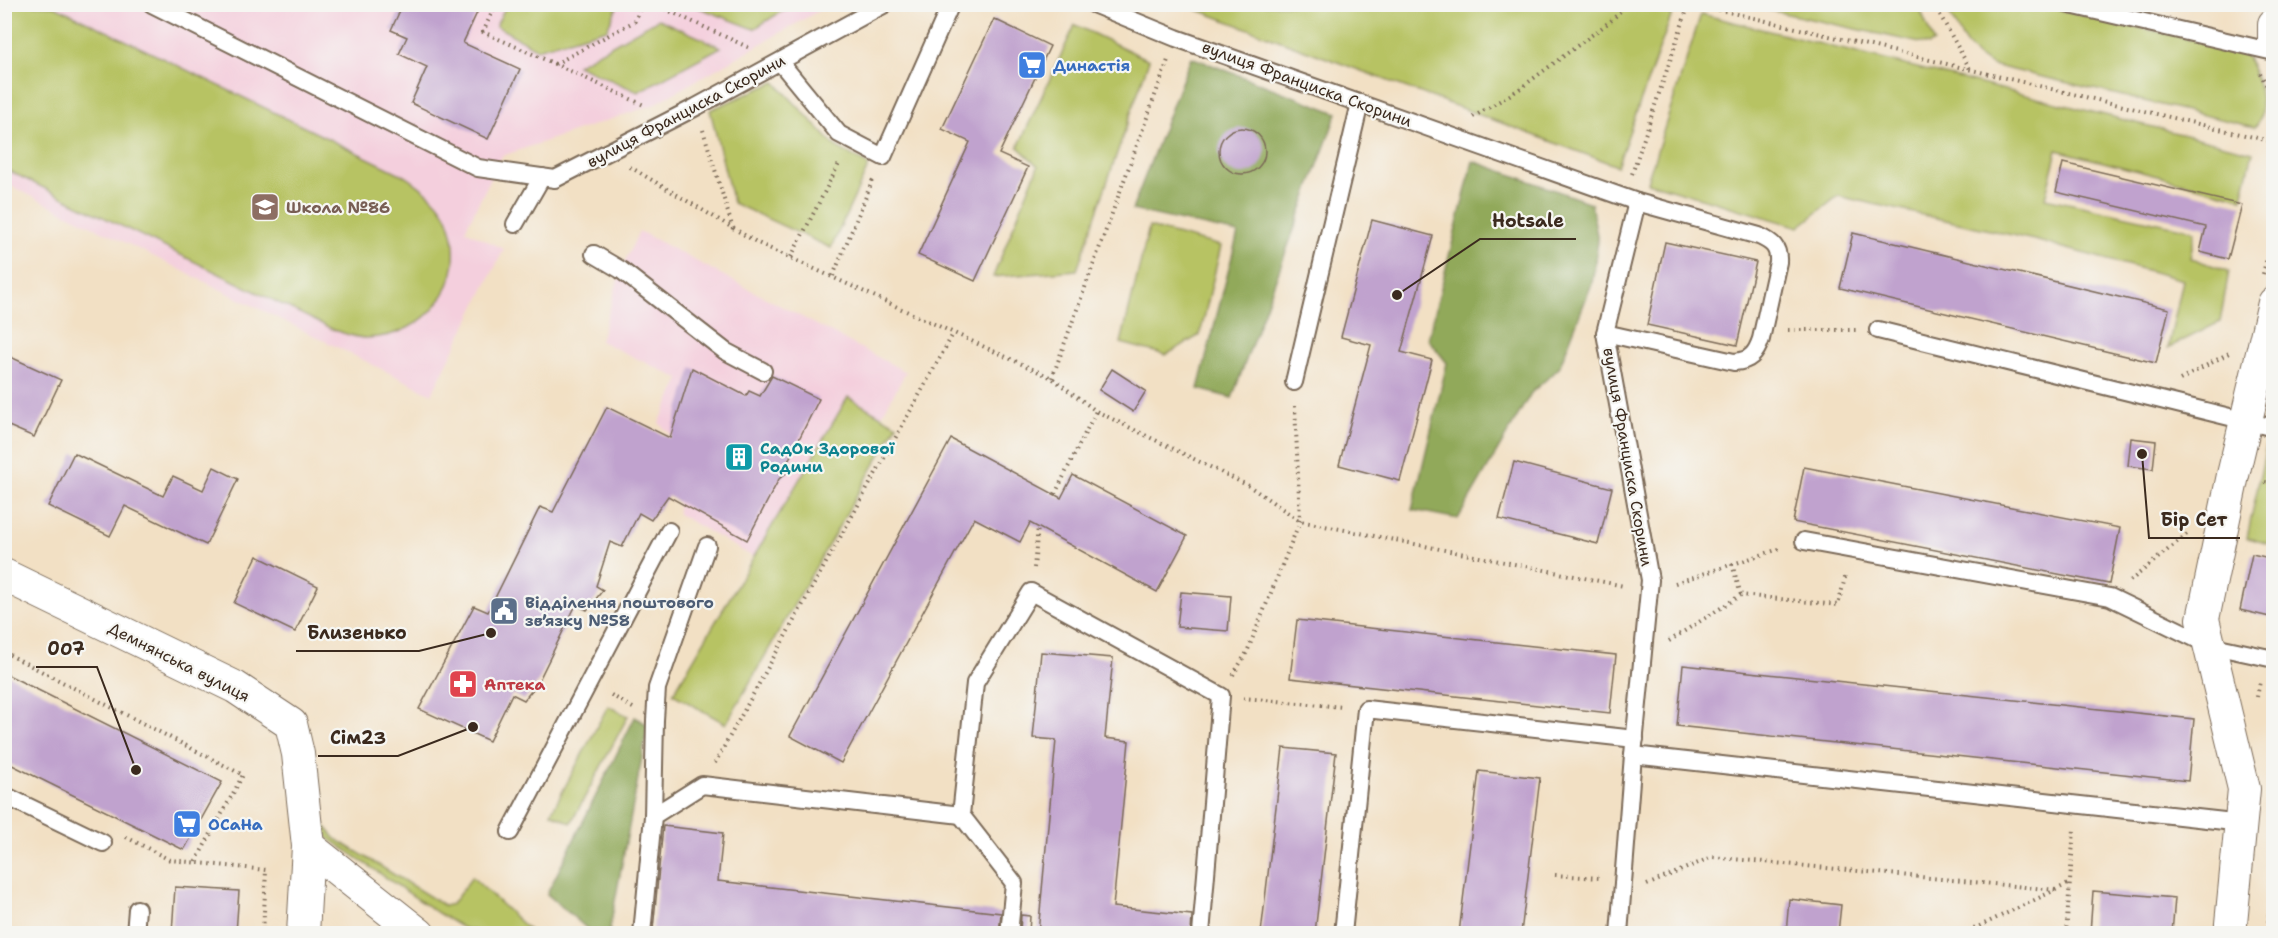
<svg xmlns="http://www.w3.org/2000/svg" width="2278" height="938" viewBox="0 0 2278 938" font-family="'Shantell Sans',sans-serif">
<rect width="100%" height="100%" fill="#f6f6f2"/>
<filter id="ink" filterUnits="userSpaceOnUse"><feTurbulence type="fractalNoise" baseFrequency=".0167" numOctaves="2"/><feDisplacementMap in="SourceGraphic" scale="12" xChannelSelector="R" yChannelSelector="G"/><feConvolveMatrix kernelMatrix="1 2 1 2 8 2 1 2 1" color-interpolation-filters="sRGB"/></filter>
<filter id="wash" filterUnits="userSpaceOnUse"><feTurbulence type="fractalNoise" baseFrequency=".008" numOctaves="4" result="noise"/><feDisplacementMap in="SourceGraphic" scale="24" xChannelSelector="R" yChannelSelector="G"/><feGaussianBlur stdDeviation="1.35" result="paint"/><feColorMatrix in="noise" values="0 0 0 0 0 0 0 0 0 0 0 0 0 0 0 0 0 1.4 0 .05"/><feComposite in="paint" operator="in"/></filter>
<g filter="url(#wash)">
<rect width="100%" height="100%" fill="#f2e0c4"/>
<!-- built -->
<g fill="#f4cfdd">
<path d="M4,5H829L653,105L502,156L465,230L504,249L432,394L5,183Z"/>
<path d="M639,231L906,372L790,578L678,514L674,448L677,441L659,423L680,379L600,341L621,270Z"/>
</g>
<!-- green -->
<g fill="#b7c364" stroke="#797641" stroke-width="1.5">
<path d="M5,4L55,6L407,177C423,189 441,201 448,220C471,281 428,337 366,338C355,338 344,333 334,330L5,169Z"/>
<path d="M507,4H618V5L607,29L537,49L496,26Z"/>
<path d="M1632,4L1672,14L1617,166L1184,5Z"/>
<path d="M692,5H792L754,29Z"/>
<path d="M1746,5H1918L1934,42L1929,45Z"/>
<path d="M1945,5H2037L2232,48C2235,49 2239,49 2241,51C2255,61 2271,118 2254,127L1992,65C1964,52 1959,31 1945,5Z"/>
<path d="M1701,14L2253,152L2242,198L2057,150L2045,198L2195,231L2190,258L2229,271L2220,322L2168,348L2183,280L2034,240L1838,196L1799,227L1647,182Z"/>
<path d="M658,19L721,47L638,92L577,65Z"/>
<path d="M1075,25L1149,60L1077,270L993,277L1038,166L1018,147Z"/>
<path d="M775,82L835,146L869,165L831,248L733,203L710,110Z"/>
<path d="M1149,227L1221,246L1200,335L1166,355L1121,343Z"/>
<path d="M848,397L897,425L726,724L673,694Z"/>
<path d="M2269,433L2273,434V545L2247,538Z"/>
<path d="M608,706L628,716L571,823L551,813Z"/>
<path d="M321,822L336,839L445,906L452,904L472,877L532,933H484L463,928L438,913L328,838L320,826Z"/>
</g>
<!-- forest -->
<g fill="#91a95a" stroke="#666a3c" stroke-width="1.5">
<path d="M1191,57L1337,113L1232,398L1198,389L1238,233L1132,210Z"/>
<path d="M1473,161L1591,203L1598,241L1592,283L1559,368L1531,393L1458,519L1412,510L1447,363L1428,339Z"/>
<path d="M635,717L648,725L609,933H592L547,894Z"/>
</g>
<g id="blocks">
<!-- building -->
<g fill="#c0a2ce">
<path d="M403,4H481L463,43L520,69L488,139L411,103L427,67L399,54L407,37L391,30Z"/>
<path d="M994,19L1050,46L999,154L1028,167L975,281L918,255L970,142L942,129Z"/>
<circle cx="1242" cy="151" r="23"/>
<path d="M2063,163L2242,205L2228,259L2200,252L2206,227L2056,192Z"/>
<path d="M1372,220L1433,236L1401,352L1432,360L1400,481L1339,465L1371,345L1341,337Z"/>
<path d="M1853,233L2169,309L2156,363L1840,288Z"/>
<path d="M1665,242L1756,262L1737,345L1647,325Z"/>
<path d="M4,354L61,380L34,437L4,424Z"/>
<path d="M692,368L746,396L749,391L760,396L772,376L819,399L787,463L792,468L779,479L747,540L668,496L651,520L639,513L622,547L610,542L596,586L603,590L587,610L576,605L537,684L524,700L512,694L489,741L419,709L474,606L488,612L540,507L553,512L607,407L670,438Z"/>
<path d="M1112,369L1146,391L1133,412L1099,390Z"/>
<path d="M2131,438L2156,441L2153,469L2128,466Z"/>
<path d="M951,439L1061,498L1073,475L1187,536L1157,592L1030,523L1020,542L974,518L841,763L790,736Z"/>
<path d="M74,453L163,496L173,476L203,490L214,467L238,479L206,545L125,506L110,536L48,506Z"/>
<path d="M1514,462L1612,488L1598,544L1499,519Z"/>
<path d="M1804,467L2120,528L2109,584L1793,522Z"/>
<path d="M2252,554L2274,559V618L2240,610Z"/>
<path d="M257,556L318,586L295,632L234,603Z"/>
<path d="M1181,592L1231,596L1228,631L1177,627Z"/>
<path d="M1297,620L1616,655L1610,713L1290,678Z"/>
<path d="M1041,652L1113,658L1105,738L1129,741L1113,907L1192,915L1191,933H1038L1056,740L1033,738Z"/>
<path d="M1683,665L2194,719L2188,781L1677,726Z"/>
<path d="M4,673L222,782L184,850L4,761Z"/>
<path d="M1283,748L1336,753L1315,933H1261Z"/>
<path d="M1479,771L1540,778L1521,933H1459Z"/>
<path d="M663,826L723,833L718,881L1001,913L999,933H684L653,930Z"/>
<path d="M175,887L239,891L236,933H172Z"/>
<path d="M2093,891L2175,898L2172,933H2090Z"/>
<path d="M1789,899L1841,905L1838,933H1786Z"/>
<path d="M1021,915L1030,916L1029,933H1020Z"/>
</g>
</g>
</g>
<g filter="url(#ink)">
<use href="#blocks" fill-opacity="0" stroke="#7b6a58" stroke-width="1.5"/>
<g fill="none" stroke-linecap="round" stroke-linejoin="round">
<!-- service casing -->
<g stroke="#7b6a58" stroke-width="20">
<g id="service">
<path d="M152,4L478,168L555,179L696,107L885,4"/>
<path d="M1093,4L1176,38L1637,202L1605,333L1650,580L1633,755L1619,934"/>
<path d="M2066,4L2274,52"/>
<path d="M780,62L839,134L883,157L951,4"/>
<path d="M515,224L542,177"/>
<path d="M594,254L621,270L725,351L763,371"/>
<path d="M1878,330L2274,428"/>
<path d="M1605,333L1734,362C1750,361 1756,354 1761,339L1778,262C1779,247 1772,242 1759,236L1637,202"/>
<path d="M1294,382L1360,103"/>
<path d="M1804,541L2110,597L2209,645L2274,659"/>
<path d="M1633,755L2242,823"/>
<path d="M4,795L103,843"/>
<path d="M653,816L655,720L657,688L707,546"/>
<path d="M510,832L669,531"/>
<path d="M135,934L137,909"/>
<path d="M642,934L653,816L702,785L961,815"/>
<path d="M1009,934L1014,883L961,815L975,683L1031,592L1221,696L1201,934"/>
<path d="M1343,934L1366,709L1635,739"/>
</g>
</g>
<!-- minor casing -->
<g stroke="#7b6a58" stroke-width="34">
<g id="minor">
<path d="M2274,24V40"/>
<path d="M4,575L235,687L291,724L298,754L308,846L303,934"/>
<path d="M308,846L419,934"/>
<path d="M2230,934L2244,789L2203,619L2233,475L2274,303"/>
</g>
</g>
<!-- path -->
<g stroke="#7b6a58" stroke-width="4" stroke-dasharray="1.5 4.5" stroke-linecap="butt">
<path d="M496,4L483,32L555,64"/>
<path d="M642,4L635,21L555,64L646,106"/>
<path d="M654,4L752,49"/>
<path d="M1695,4L2274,142"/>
<path d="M1934,4L1970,69"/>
<path d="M2260,73L2274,99"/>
<path d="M1473,117L1518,90L1612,20L1627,4"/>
<path d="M703,130L733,229"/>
<path d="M630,167L758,243L1052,378L1096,411L1249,486L1300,521L1624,586"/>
<path d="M1632,174L1689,4"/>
<path d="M791,257L840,162"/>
<path d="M2263,274L2274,228"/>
<path d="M833,276L874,177"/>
<path d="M1788,330H1856"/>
<path d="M1052,378L1168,60"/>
<path d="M2180,380L2229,353"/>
<path d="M2265,482L2274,484"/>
<path d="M1055,494L1096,411"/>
<path d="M1732,564L1741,595"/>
<path d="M1034,568L1038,527"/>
<path d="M2130,581L2187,534"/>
<path d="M1675,583L1782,548"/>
<path d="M1669,641L1741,595L1838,605L1846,574"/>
<path d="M4,652L243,775L195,863"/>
<path d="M1233,675L1247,652L1300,521L1295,406"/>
<path d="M611,695L633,708"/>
<path d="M2257,697L2260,681"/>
<path d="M1243,698L1343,707"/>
<path d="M715,763L953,334"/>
<path d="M126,837L170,860L266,870L263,934"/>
<path d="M1555,875L1599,878"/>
<path d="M1647,885L1712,857L2056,890"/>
<path d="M1963,934L2070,883"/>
<path d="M2066,934L2074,829"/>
<path d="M2267,934L2274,862"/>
</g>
<!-- service -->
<use href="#service" stroke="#fff" stroke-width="16"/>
<!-- minor -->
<use href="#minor" stroke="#fff" stroke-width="32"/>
</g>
</g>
<!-- icons -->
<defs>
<g id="supermarket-square" transform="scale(1.5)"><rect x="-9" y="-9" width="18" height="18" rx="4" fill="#3f7fe0" stroke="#f6f6f2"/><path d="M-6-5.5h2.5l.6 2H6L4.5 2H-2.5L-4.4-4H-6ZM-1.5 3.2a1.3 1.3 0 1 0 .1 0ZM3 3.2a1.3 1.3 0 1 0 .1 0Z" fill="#fff"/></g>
<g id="school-square" transform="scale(1.5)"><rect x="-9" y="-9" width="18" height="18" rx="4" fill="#8d6e63" stroke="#f6f6f2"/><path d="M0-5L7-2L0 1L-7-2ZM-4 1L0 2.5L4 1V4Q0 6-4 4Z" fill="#fff"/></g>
<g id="building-square" transform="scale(1.5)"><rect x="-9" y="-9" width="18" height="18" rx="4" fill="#0f9aa8" stroke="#f6f6f2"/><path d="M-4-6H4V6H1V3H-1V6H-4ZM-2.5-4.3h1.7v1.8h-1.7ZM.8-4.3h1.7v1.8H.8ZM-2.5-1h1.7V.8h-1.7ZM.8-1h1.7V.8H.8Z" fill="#fff"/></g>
<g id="civic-square" transform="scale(1.5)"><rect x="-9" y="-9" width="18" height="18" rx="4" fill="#5c6f8a" stroke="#f6f6f2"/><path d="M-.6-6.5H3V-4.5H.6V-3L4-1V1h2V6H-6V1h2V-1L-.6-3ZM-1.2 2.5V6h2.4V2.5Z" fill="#fff"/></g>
<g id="pharmacy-square" transform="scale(1.5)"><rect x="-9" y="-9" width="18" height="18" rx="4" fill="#e0444e" stroke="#f6f6f2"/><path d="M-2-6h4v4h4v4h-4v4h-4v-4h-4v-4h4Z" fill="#fff"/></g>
</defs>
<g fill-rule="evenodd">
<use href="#supermarket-square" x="1032" y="65"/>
<use href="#school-square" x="265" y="207"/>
<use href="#building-square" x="739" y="457"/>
<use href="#civic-square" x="504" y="611"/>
<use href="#pharmacy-square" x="463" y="684"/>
<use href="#supermarket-square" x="187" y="824"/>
</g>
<g text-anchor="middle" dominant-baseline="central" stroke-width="4.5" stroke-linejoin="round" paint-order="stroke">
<!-- shop labels -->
<g font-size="16" font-weight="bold" fill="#366cbe" stroke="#f6f6f2" text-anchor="start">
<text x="1053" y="65">Династія</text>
<text x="208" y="824">ОСаНа</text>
</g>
<!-- street labels -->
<g font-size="16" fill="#3b2a1e" stroke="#f6f6f2">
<text transform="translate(1307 84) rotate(20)">вулиця Франциска Скорини</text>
<text transform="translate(686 111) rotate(-28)">вулиця Франциска Скорини</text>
<text transform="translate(1628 457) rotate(80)">вулиця Франциска Скорини</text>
<text transform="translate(179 662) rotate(27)">Демнянська вулиця</text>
</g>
<!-- education labels -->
<g font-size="16" font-weight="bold" fill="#785e54" stroke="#f6f6f2" text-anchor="start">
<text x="286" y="207">Школа №86</text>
</g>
<!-- culture labels -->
<g font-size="16" font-weight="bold" fill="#0d838f" stroke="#f6f6f2" text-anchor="start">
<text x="760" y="448">СадОк Здорової<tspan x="760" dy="18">Родини</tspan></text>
</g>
<!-- service labels -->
<g font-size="16" font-weight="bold" fill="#4e5e75" stroke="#f6f6f2" text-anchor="start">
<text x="525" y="602">Відділення поштового<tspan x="525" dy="18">зв’язку №58</tspan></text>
</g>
<!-- health labels -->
<g font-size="16" font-weight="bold" fill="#be3a42" stroke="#f6f6f2" text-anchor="start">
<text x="484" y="684">Аптека</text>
</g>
</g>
<!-- callouts -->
<path fill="none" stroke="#3b2a1e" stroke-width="2" d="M1397 295L1480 239H1576M2142 454L2149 538H2240M491 633L419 651H296M136 770L97 667H36M473 727L398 756H318"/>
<g fill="#3b2a1e" stroke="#f6f6f2" stroke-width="2">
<circle cx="1397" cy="295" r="6"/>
<circle cx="2142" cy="454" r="6"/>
<circle cx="491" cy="633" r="6"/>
<circle cx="136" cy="770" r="6"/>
<circle cx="473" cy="727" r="6"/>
</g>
<g font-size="18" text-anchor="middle" font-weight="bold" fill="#3b2a1e" stroke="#f6f6f2" stroke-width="4.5" stroke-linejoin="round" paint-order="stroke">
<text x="1528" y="227">Hotsale</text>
<text x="2194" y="526">Бір Сет</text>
<text x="357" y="639">Близенько</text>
<text x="66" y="655">007</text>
<text x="358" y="744">Сім23</text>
</g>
<!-- margin -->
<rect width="2278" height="938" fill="none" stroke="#f6f6f2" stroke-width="24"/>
</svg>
